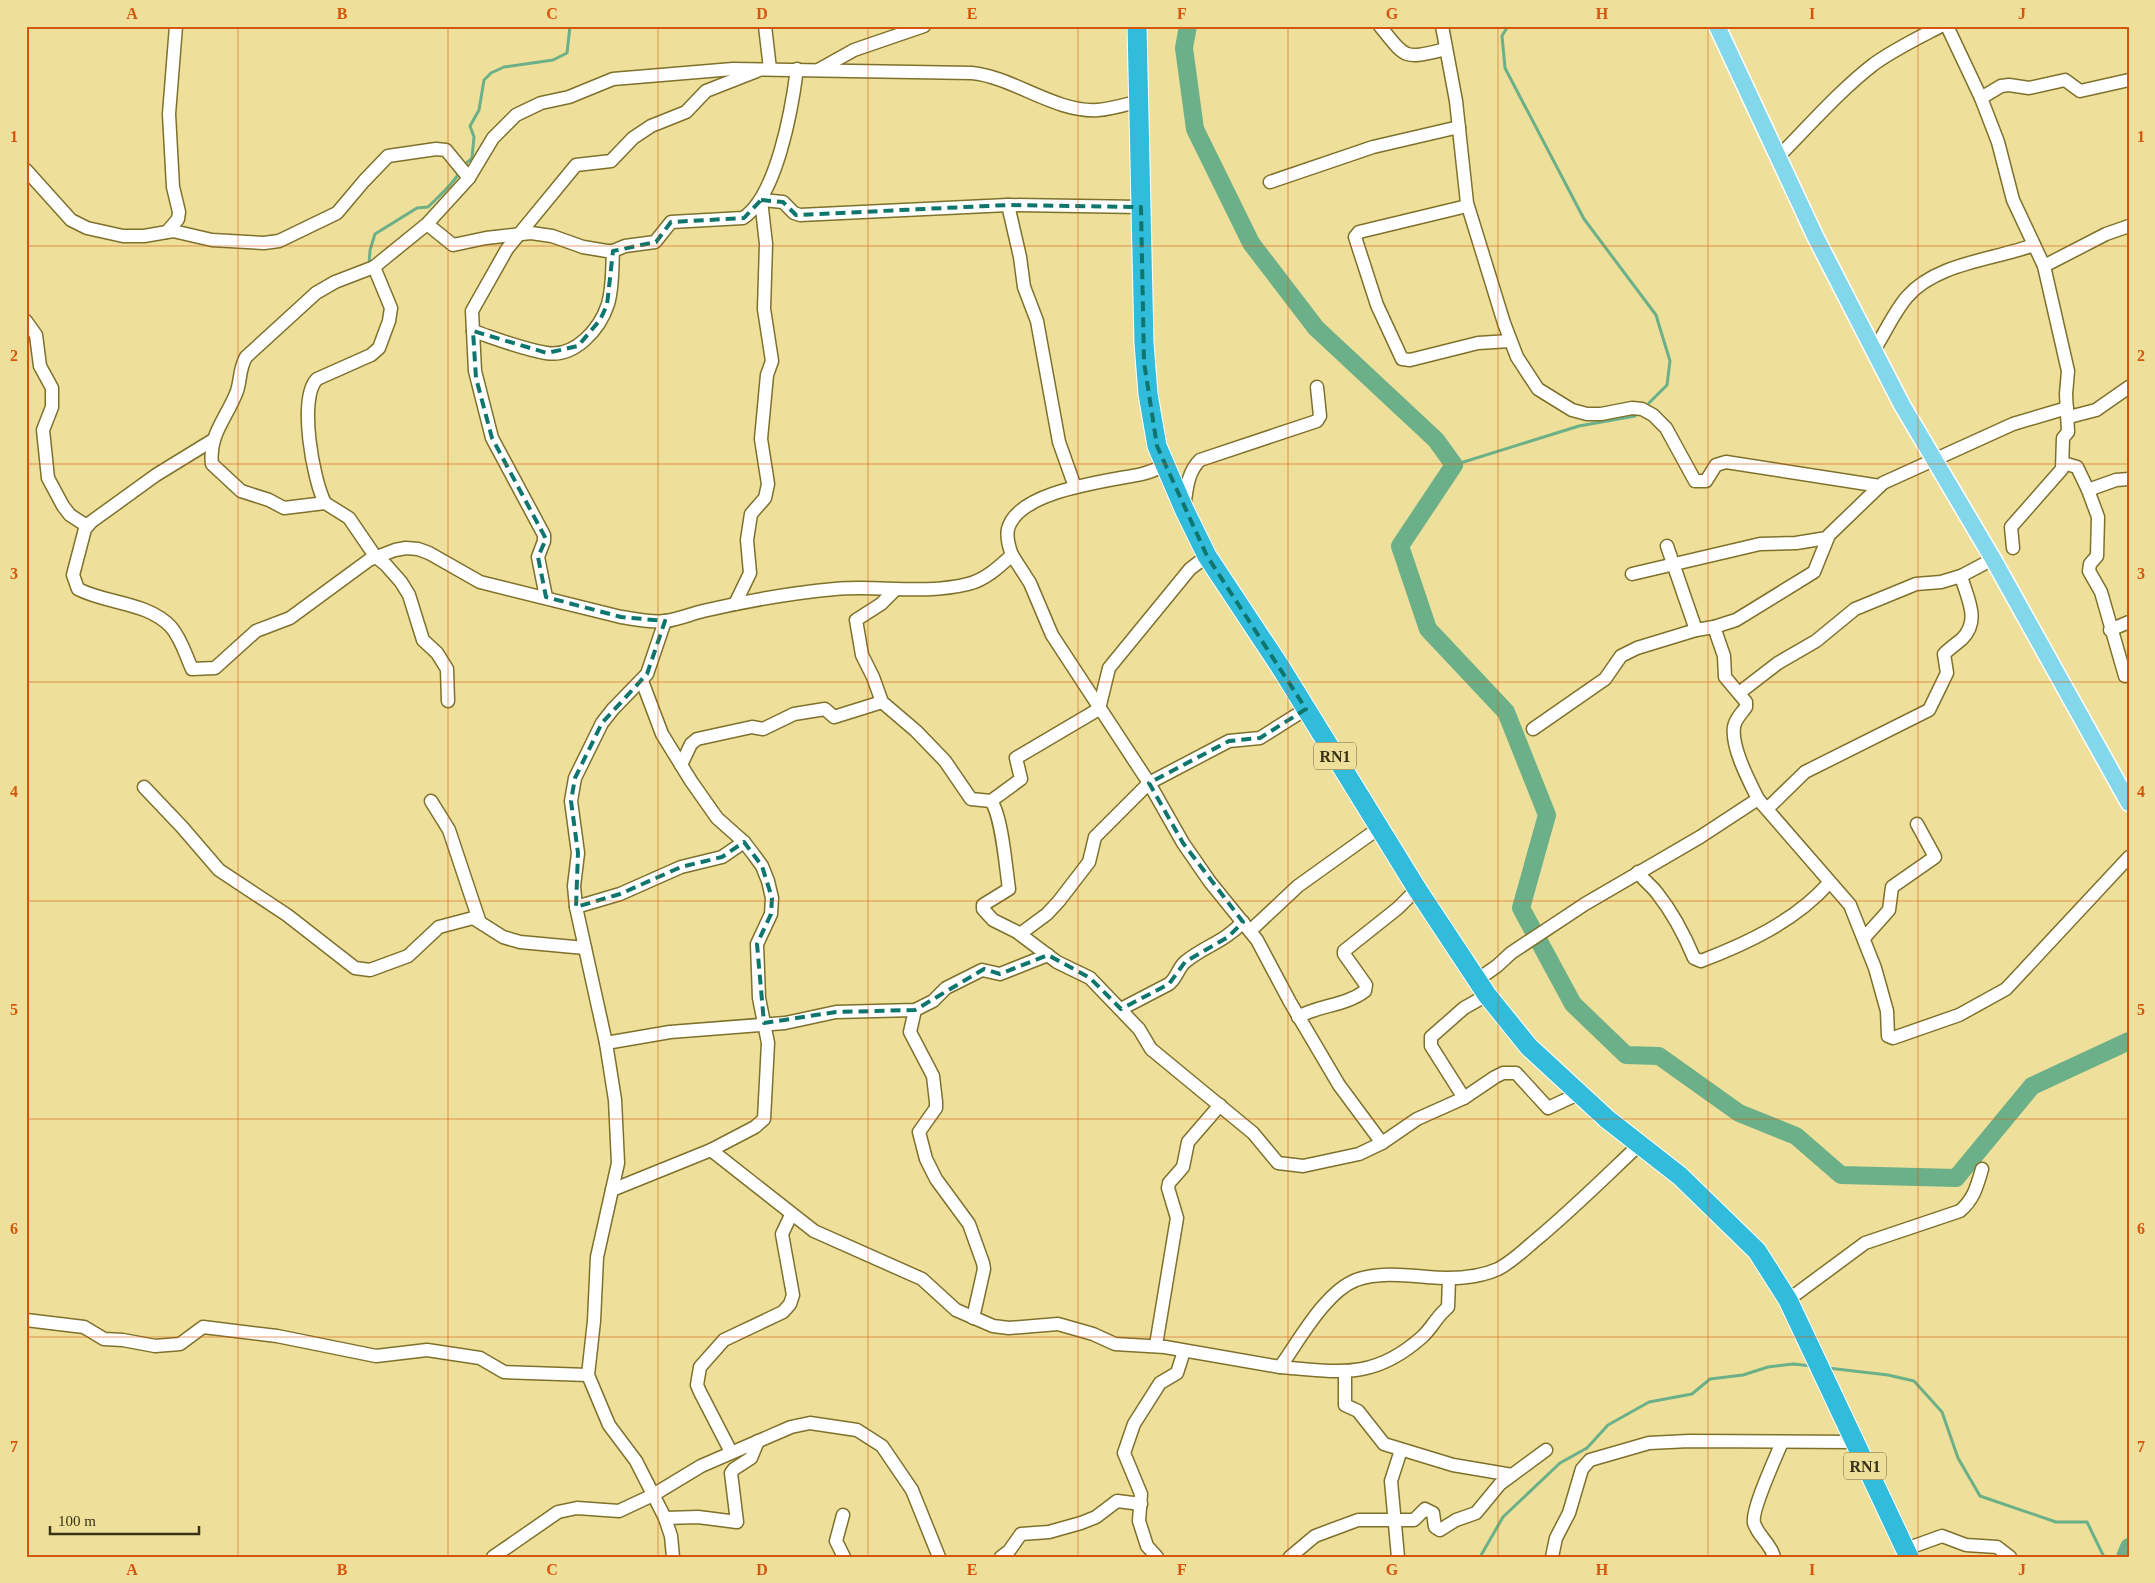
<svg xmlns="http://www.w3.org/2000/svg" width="2155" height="1583" viewBox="0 0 2155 1583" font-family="'Times New Roman',serif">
<rect width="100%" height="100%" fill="#eee09a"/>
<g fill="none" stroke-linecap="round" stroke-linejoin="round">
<!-- stream -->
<g stroke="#6bb088" stroke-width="3">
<path d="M1508,26L1502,36L1505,68L1584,219L1656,315L1670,361L1667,385L1649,403"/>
<path d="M463,166L472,158L474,137L470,126L479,110L484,80L491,73L504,67L553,60L567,53L570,26"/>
<path d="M369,265L370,250L375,234L417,208L428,207C438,197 454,184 460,171"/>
<path d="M1454,465L1579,426L1635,416"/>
<path d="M2127,1041L2129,1037"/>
<path d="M1828,1368L1888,1375L1914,1381L1942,1412L1958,1458L1980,1496L2056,1522H2087L2104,1557"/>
<path d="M1480,1557L1503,1517L1560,1463L1587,1448L1608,1425L1649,1402L1692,1394L1710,1379L1743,1375L1768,1367L1793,1364L1812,1366"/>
</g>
<!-- river -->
<g stroke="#6bb088" stroke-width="18">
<path d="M1188,26L1184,48L1195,129L1251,243L1316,328L1436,440L1454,465L1400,546L1428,629L1506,712L1547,815L1521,908L1573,1004L1626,1055L1659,1056L1739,1113L1796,1136L1841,1175L1956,1178L2032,1086L2129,1041"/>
<path d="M2125,1557L2129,1547"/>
</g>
<!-- minor casing -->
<g stroke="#7e712b" stroke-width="15">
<g id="minor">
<path d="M765,26L770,69"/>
<path d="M1380,26C1407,60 1404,59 1446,49"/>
<path d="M1442,26L1456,101L1467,203L1504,323L1517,357L1538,389L1572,410L1587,414H1601L1632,408L1642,409L1653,415L1666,428L1695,481H1706L1716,465L1726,462L1880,486"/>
<path d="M1947,26L1981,98L1998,142L2013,200L2044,266L2068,371L2066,394L2068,432L2063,438L2062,469L2011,527L2013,548"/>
<path d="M820,69L854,50L924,26"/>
<path d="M1981,98L2001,86L2009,85L2029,88L2065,80L2080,91L2129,80"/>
<path d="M1778,157C1809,126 1839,91 1874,64C1895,49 1918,38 1941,26"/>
<path d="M26,170L71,220L87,228L123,236H144L173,231L212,240L264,243L279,241L337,213L364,181L388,156L436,149L446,150L469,178"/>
<path d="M1270,182L1373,147L1459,127"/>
<path d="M761,200L783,202L794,213L800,215L1008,205L1141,207"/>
<path d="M1008,205L1020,257L1024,287L1037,321L1059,442L1075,487"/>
<path d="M1467,206L1359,232L1355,237L1377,305L1402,359L1410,360L1478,343L1510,341"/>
<path d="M427,224L453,245L486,238L531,233L552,236L583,247L607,251H613L625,246L655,242L671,222L743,218C777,196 792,108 797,69"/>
<path d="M167,232L178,219L179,212L173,187L169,114L176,26"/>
<path d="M2044,266L2106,234L2129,226"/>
<path d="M26,321L36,335L40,366L52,388V407L43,430L48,478L63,506L70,515L87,526"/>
<path d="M473,331C497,339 522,349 546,353C575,358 600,329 608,304C613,287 612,268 613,251"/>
<path d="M1874,350C1885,333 1894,312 1907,297C1936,263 1993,260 2034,245"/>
<path d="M2069,417L2096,410L2129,387"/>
<path d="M213,440L156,475L91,522L85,529L73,575L78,589C107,604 148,602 171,627C181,638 186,656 192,669L215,668L256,631L290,618L369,560L395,550L406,548L418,549L429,553L480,582L621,617C635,619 652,623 666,621C679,619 691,614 703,611C746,601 791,593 835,589C879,585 923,595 968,584C985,580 999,567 1012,555C1009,547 1006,538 1008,529C1018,490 1110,481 1142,474C1150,472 1157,469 1164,466"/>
<path d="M2063,463L2077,467L2088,490L2116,480L2129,479"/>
<path d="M2088,490L2098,517L2097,556L2090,564L2089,571L2101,592L2125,676"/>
<path d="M325,503C313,480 298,398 317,379L371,355L379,348L389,321L391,308L374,267"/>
<path d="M1184,507C1187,489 1187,473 1200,460L1317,421L1320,416L1317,387"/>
<path d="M1012,555L1030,583L1052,635L1149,783L1183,843L1210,882L1257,940L1290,1002L1339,1085L1382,1143"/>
<path d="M1632,574L1760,544L1796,543L1827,538"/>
<path d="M895,590L881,604L856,620L862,655L873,677L882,702L916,731L945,761L971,799L991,801C1002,816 1006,869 1009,889L983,905V909L993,920L1017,932L1057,962L1090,978L1139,1029L1151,1049L1253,1133L1278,1163L1303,1166L1359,1154L1382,1143L1417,1119L1464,1098L1495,1077L1503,1073H1516L1548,1108L1578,1094"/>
<path d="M546,597L538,557L544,541V535L492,438L475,371L472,311L507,249L576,165L611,161L633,138L651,126L686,112L706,91L757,71"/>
<path d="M735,604L750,573L747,540L751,514L765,498L768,484L761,439L767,375L772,361L764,309L766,244L761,200"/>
<path d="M665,621L647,674L613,709L602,723L575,778L571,801L578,853L574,886L576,907L606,1043L615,1100L618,1163L597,1257L594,1321L588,1375L609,1425L636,1461L665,1518L671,1536L673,1557"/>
<path d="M1714,627L1736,620L1814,572L1829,535L1883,483L2013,424L2067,408"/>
<path d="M2110,630L2129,622"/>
<path d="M642,681L662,734L691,781L717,818L744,842L754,855L762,866L768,881L772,898L771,914L757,944L759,998L768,1043L764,1119L755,1127L711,1150"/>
<path d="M1739,693L1778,663L1816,641L1855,609L1916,584L1941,582L1961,576L1993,559"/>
<path d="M448,701L447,669L437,653L423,640L409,595L401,582L386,565L375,556L349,518L325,503L284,508L269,500L241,491L212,464C208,435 228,416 237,391C241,379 239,369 246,357L316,293L335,282L374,267L427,224L469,178L493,138L516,115L541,103L569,97L613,79L733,69L972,73C1013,77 1056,113 1098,110C1112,109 1127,104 1140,101"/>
<path d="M1533,729L1605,679L1621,656L1637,648L1696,630"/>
<path d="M681,765L691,744L697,739L752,727L763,729L794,714L825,709L834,717L882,702"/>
<path d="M144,787L182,827L219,870L287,915L355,968L370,970L408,956L439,927L473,918L503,937L520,942L585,948"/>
<path d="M1758,799L1850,905L1875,968L1887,1011L1888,1036L1893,1038L1959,1015L2006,989L2129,857"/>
<path d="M431,801L449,830L479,920"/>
<path d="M991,801L1021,779L1016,758L1099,709L1109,668L1190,569L1207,556"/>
<path d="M1767,809L1805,772L1929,710L1947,673L1944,654C1949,649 1956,644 1962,639C1981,620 1967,598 1961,576"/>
<path d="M1638,872C1644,881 1651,885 1657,893C1673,913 1684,934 1694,958L1701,961C1748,943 1795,921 1829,883"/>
<path d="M576,907L620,894L681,867L722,857L744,842"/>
<path d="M1250,931L1298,886L1379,828"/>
<path d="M1020,934L1047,914L1059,901L1089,862L1095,837L1149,783L1229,741L1260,738L1306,709"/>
<path d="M1864,938L1889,910L1892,887L1935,857L1917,824"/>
<path d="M1477,980L1497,966L1511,953L1585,904L1700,837L1758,799C1749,781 1731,747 1734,727C1735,719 1742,713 1746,707V702L1725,677L1724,656L1714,627L1696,630L1667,546"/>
<path d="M1121,1009L1169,984C1177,978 1178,968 1185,962C1204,946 1223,943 1243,922"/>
<path d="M915,1010L910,1032L933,1076L936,1102V1108L919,1132L926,1159L936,1179L969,1224L983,1263L984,1269L973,1318"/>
<path d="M1298,1017C1319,1005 1345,1006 1365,991L1366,985L1344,954V951L1398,908L1417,889"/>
<path d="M606,1043L670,1032L785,1023L836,1012L915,1010L933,1001L946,988L982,970L1000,974L1048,955"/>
<path d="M1464,1098L1431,1046V1037L1464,1008L1487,995"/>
<path d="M612,1190L711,1150L814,1231L922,1279L956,1310L993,1326L1009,1328L1058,1324L1093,1334L1115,1344L1165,1347L1280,1367C1299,1341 1325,1292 1356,1280C1379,1272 1404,1275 1427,1277C1451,1279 1476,1279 1498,1269C1512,1262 1525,1249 1537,1239C1573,1209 1606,1176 1640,1144"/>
<path d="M1788,1300L1865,1243L1960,1211C1974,1199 1977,1186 1982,1169"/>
<path d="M26,1320L84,1327L104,1339L123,1340L155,1346L180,1344L203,1327L277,1336L376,1356L427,1350L480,1358L504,1372L588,1375"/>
<path d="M1156,1345L1177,1218L1168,1188L1169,1183L1183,1167L1188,1142L1220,1105"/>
<path d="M1280,1367C1339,1372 1374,1380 1422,1337C1431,1329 1436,1318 1445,1310L1448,1307L1449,1279"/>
<path d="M1345,1373V1405L1358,1411L1384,1444L1453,1465L1512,1475"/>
<path d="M731,1452L700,1392L697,1385L700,1367L724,1340L783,1312L790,1304L793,1295L782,1234L791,1215"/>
<path d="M843,1515L836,1541L844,1557"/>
<path d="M665,1518L698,1517L737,1522L731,1473L734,1469L751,1458L758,1441"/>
<path d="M1906,1549L1942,1536L1966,1545L1997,1547L2010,1557"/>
<path d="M493,1557L558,1512L577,1508L619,1511L653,1495L701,1466L791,1427L810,1423L857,1430L882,1446L912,1490L939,1557"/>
<path d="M1001,1557L1009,1551L1021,1534L1049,1532L1081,1523L1096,1517L1117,1501L1141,1504"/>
<path d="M1157,1557L1147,1546L1139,1521L1141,1494L1124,1453L1134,1424L1160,1383L1177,1373L1184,1351"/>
<path d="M1290,1557L1315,1536L1358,1520H1414L1425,1509L1433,1513L1435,1527L1440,1530L1456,1520L1476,1513L1500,1484L1546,1450"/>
<path d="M1398,1557L1391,1481L1401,1450"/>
<path d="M1552,1557L1556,1538L1569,1513L1582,1469L1590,1460L1649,1443L1689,1441L1854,1442"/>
<path d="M1774,1557C1771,1544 1758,1536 1754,1523C1751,1510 1776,1457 1782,1442"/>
</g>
</g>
<!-- major casing -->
<g stroke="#fff" stroke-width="19">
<path id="major" d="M1717,26L1816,238L1902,405L1993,559L2129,803"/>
</g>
<!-- highway casing -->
<g stroke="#fff" stroke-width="21">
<path id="highway" d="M1137,26L1144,343L1148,394L1157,446L1184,509L1207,556L1281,668L1417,889L1487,995L1529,1047L1607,1119L1680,1176L1757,1251L1788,1300L1909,1557"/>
</g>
<!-- minor -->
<use href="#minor" stroke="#fff" stroke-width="12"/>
<!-- major -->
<use href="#major" stroke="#83d7ea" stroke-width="16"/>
<!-- highway -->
<use href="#highway" stroke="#31bcdc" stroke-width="19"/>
</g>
<!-- marked area -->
<path fill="none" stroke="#0f766e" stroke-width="4" stroke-dasharray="10 6" stroke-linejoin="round" d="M761,200L783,202L796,215L1008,205L1141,207L1144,362L1157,446L1207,556L1306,709L1260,738L1229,741L1149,783L1183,843L1243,922L1228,937L1185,962L1169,984L1121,1009L1090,978L1048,955L1000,974L984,969L915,1010L836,1012L764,1023L757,944L771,914L772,898L762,866L744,842L722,857L681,867L620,894L576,907L578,853L571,801L575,778L602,723L647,674L665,621L621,617L546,597L538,557L546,539L492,438L476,378L473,331L547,353L578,346L600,320L607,305L613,251L656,242L671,222L744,218Z"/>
<!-- grid -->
<path fill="none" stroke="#d6550d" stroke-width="1" stroke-opacity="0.55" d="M238,26V1557M448,26V1557M658,26V1557M868,26V1557M1078,26V1557M1288,26V1557M1498,26V1557M1708,26V1557M1918,26V1557M26,246H2129M26,464H2129M26,682H2129M26,901H2129M26,1119H2129M26,1337H2129"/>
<g text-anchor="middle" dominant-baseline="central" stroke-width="5" stroke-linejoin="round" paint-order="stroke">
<!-- shield labels -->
<g fill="#eee09a" stroke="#6f663e" stroke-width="1">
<rect x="1314" y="742.5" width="42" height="27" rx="4"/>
<rect x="1844" y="1452.5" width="42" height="27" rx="4"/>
</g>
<g font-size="16" font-weight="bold" fill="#383216">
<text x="1335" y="756">RN1</text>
<text x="1865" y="1466">RN1</text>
</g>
</g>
<!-- border -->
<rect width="2155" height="1583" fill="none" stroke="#eee09a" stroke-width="55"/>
<!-- scale -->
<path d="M50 1526v8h149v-8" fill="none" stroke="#383216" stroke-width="2.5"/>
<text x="58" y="1526" font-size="15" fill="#383216" stroke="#eee09a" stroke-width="4" paint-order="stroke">100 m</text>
<rect x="28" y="28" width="2100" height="1528" fill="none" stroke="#d6550d" stroke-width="2"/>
<g font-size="16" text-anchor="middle" font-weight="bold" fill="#d6550d">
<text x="132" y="19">A</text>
<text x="342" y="19">B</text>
<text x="552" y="19">C</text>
<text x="762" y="19">D</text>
<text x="972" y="19">E</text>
<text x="1182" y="19">F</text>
<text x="1392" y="19">G</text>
<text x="1602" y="19">H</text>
<text x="1812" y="19">I</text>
<text x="2022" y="19">J</text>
<text x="14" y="142">1</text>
<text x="2141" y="142">1</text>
<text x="14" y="361">2</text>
<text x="2141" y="361">2</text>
<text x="14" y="579">3</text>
<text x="2141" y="579">3</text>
<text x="14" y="797">4</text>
<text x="2141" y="797">4</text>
<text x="14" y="1015">5</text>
<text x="2141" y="1015">5</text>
<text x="14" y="1234">6</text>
<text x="2141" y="1234">6</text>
<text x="14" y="1452">7</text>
<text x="2141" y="1452">7</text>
<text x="132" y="1575">A</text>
<text x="342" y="1575">B</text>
<text x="552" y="1575">C</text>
<text x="762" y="1575">D</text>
<text x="972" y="1575">E</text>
<text x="1182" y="1575">F</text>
<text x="1392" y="1575">G</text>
<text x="1602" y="1575">H</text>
<text x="1812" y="1575">I</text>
<text x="2022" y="1575">J</text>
</g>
</svg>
